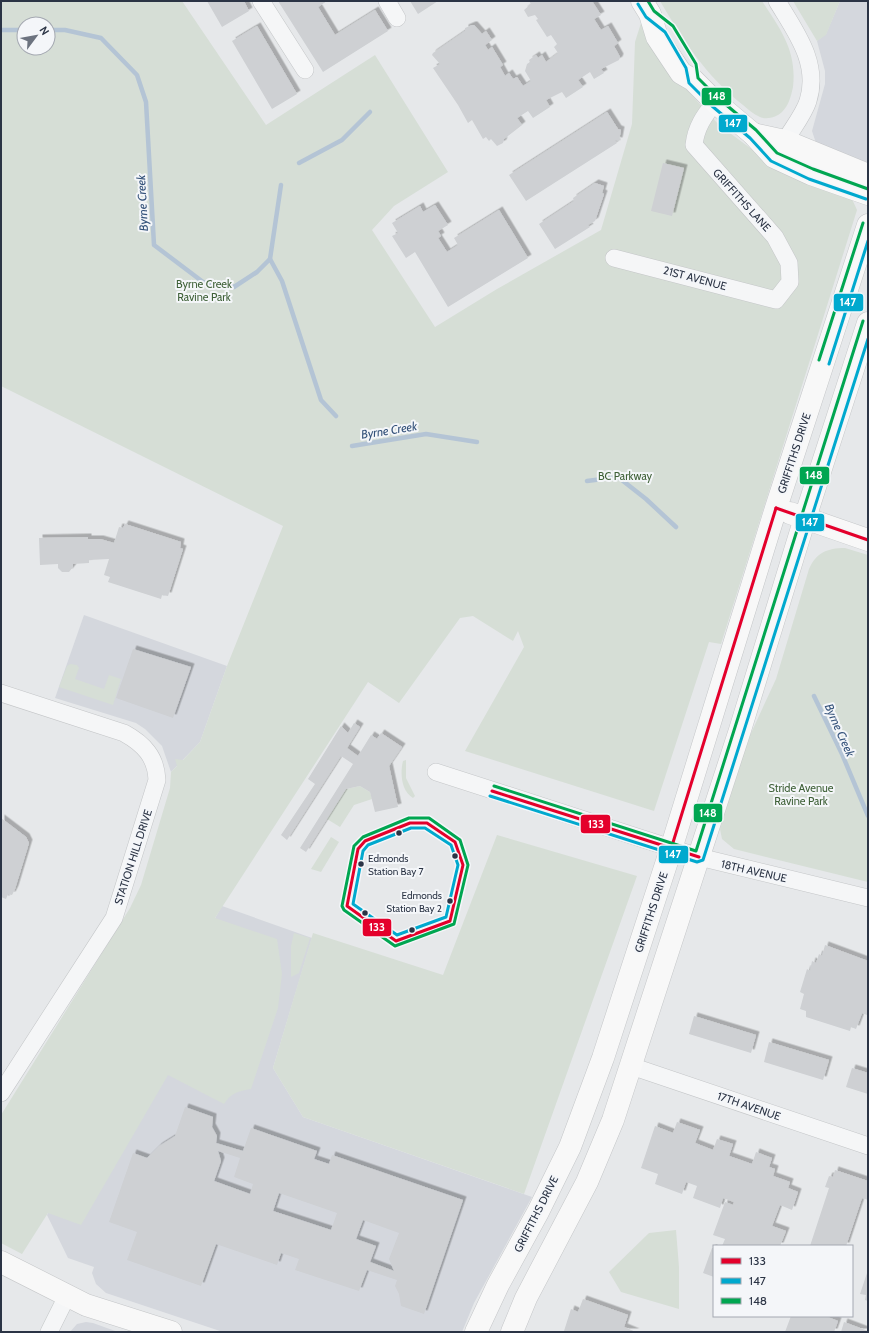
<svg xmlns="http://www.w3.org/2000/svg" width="869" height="1333" viewBox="0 0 869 1333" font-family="Cabin,sans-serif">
<defs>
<filter id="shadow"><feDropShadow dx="3.5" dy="-3.5" stdDeviation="0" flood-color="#0004"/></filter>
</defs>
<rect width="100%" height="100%" fill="#e6e8ea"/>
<!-- built -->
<g fill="#d4d7dd">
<path d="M840,1H868V163H866L816,143L812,131L825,84V71L817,41L826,34Z"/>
<path d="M84,615L227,666L200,742L171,772L162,746L145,729L136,723L55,698Z"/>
<path d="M222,906L312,938L273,1068L303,1117L532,1197L474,1303L462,1332H223L106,1293L96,1284L92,1273L94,1267L68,1258L47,1215Z"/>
<path d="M86,1322L93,1323L118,1332H70L77,1324Z"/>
</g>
<!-- green -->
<g fill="#d6ded6" fill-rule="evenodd">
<path d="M1,1H182L266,125L375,55L448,172L394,206L372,230L435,327L497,289L601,230L632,124L635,42L641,23L676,78L719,125L761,156L852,199L857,210L721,644L709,642L654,811L465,751L524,647L518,631L513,641L473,616L460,618L399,703L368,682L215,918L277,939L282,974L278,1008L251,1089C238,1091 231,1093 224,1104L168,1075L81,1225L48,1213L22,1254L1,1243V1115L130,908L141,885L170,788L171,772L177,766L175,759L183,760L200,742L227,666L283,526L1,386ZM24,24H48V48H24Z"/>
<path d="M660,1H762C781,30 797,51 793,87C791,96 789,105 782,112C777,117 767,120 760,117C753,114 748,109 743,105C706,76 683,40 660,1Z"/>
<path d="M793,1H840L826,35L817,41Z"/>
<path d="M845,548L868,555V882L734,849L722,839L720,829L746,744L776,679L809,569C816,553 827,548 845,548Z"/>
<path d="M70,664L77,665L79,668L75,679L104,689L109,675L121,679L113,705L59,687L67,666Z"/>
<path d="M406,760V778L415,796L413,798C401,791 400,773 403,761Z"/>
<path d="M360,786L370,792L372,799L354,805L340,827L327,819L346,789Z"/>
<path d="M497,835L637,876L524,1194L303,1117L273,1068L313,933L443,975Z"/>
<path d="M331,837L339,842L321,872L311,869Z"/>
<path d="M294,933L310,938L299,973L291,977V946Z"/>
<path d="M676,1230L679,1267V1309L621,1292L609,1272L649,1233Z"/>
</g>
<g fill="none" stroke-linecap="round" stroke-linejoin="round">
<!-- stream -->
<g stroke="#b4c4d5" stroke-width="4.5">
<path d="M1,30H24"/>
<path d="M48,30H65L101,38L137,75L146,102L154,245L203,282L234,287L257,272L270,259L282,281L321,400L336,416"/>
<path d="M299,163L342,140L370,112"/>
<path d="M270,259L281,185"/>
<path d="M352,446L426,434L477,442"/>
<path d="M587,481L618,477L646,499L676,527"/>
<path d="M814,696L842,754L868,816"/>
</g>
</g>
<!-- building -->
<g fill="#ced0d3" fill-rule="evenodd" filter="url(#shadow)">
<path d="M207,1H244L249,11L222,27Z"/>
<path d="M278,1H327L318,7L335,35L375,10L388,31L323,72Z"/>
<path d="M410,1H438L418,14Z"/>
<path d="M529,1H592L601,15L594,19L601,30L608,26L618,43L614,46L620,57L619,60L601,69L604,73L594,79L590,72L578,80L583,87L566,98L562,92L546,100L550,107L533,118L528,111L517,118L522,125L504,139L503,143L497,146L491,139L489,141L486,137L483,139L472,120L468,123L458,105L433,68L440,64L432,55L433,53L465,31V28L472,25H474L482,34L486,31L492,40L485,45L488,50L492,47L503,65L500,67L505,76L509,73L513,79L517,77L523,86L531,81L525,71L527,64L530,62L529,60L536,55L538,58L542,55L546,62L558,53L554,47L557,44L551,35L547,37L536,20L538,19L535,15L528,17L524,10L531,4Z"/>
<path d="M257,26L297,94L272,109L232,41Z"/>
<path d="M607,112L618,129L621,130L619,141L615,140L617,143L526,201L509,175Z"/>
<path d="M663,163L684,168L672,216L651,211Z"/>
<path d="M595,183L604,186L602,193L604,194L595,221L588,225L590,227L555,249L539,224L574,201L573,198Z"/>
<path d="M435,205L448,225L438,231L441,236L438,238L447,252L458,245L454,238L499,210L528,258L448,307L415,252L406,258L392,236L398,233L392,223L420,206L423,212Z"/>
<path d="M125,524L181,542L180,548L183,549L168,596L162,595L161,599L108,582L110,577L104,575L109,559L89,560V563L73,564V567L69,572H62L58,568V564L40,565L39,538L88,537V539H100L114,543L119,527L123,528Z"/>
<path d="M133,649L191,667L173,718L116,698Z"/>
<path d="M354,723L360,727L347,748L358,756L371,735L377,739L381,733L402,747L389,766L398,807L375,812L370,792L360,786L346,789L306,852L300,848L353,764L341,756L287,840L281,835L315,784L308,779L341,726L348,733Z"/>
<path d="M1,818L26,837L29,843L15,889L12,895L8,894L6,899L1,897Z"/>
<path d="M825,945L868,961V1013L867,1015L862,1013L856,1029L851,1027L850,1031L806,1017V1011L800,1009L804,994L800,992L807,969L810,971L812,961L816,963L819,954L822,956Z"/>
<path d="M694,1016L756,1035L751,1053L689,1034Z"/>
<path d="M769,1042L829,1060L823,1080L764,1062Z"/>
<path d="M852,1068L868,1073V1094L846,1087Z"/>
<path d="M185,1107L213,1117L212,1127L217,1136L216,1143L236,1149L243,1151L251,1128L317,1151L314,1159L329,1164L332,1155L463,1200L424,1314L401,1306L399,1294L395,1286L397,1280L367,1270L359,1291L295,1270L299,1259L281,1253L277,1265L216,1244L201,1286L127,1260L137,1232L109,1222L133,1153L147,1158L159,1146L175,1136ZM218,1151L240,1158L234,1177L253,1184L250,1194L214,1181L221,1161ZM279,1193L337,1213L331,1230L273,1211ZM363,1220L399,1233L389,1259L394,1271L370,1262L376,1246L356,1239Z"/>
<path d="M677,1122L700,1130L695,1143L713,1150L717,1139L733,1144L729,1156L752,1164L756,1152L772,1158L769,1167L775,1169L773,1176L790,1182L788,1188L798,1192L792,1210L780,1205L772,1226L786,1231L780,1246H722L725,1239L713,1235L725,1202L733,1205L734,1202L723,1198L720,1208L693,1198L697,1186L686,1182L682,1194L655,1184L658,1174L641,1168L655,1126L673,1133Z"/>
<path d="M835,1170L868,1181V1200L862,1198L846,1246H810L829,1188L825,1187L829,1176L833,1177Z"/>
<path d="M712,1248H714V1277L703,1273Z"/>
<path d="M868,1270V1301L865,1300L866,1295L860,1294Z"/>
<path d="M583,1299L628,1315L624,1327L636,1332L564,1331L571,1309L578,1312Z"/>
<path d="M791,1316H825L838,1321L834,1332H785Z"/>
<path d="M844,1322L868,1331V1332H841Z"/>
</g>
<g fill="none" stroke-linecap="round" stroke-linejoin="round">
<!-- street casing -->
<g stroke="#c4c6c8" stroke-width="18">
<g id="street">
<path d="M261,1L305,70"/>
<path d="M387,1L397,18"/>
<path d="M777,1C795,31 820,63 808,101C804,114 792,129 785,141"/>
<path d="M614,258L776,300L790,282L789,263L775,237L694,145C696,127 704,116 715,102"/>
<path d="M1,693L124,733C144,744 156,757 157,780L114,918L1,1093"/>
<path d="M436,772L699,857L868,898"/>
<path d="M631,1066L868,1146"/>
<path d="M49,1332L67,1296"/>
</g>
</g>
<!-- secondary casing -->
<g stroke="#c4c6c8" stroke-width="23">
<g id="secondary">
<path d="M642,1L650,14L657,37L681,73L693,80L715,102L753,134L774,157L811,174L868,194"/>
<path d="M753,134L785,141L868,175"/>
<path d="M790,513L868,540"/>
<path d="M1,1262L86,1305L171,1332"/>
<path d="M476,1332L498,1285L538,1212L570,1147L603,1058L671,849L776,508L868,225"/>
<path d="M512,1332L526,1298L587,1182L613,1120L740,730L805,518L868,323"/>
</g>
</g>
<!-- street -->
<use href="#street" stroke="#f5f6f7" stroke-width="17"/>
<!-- secondary -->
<use href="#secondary" stroke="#f8f8f8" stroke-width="22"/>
<!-- bus-1 casing -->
<g stroke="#f4f6f9" stroke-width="6">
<g id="bus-1">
<path d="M776,508L868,540"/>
<path d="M492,791L699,857"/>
<path d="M410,823H427L455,842L463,865L450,921L396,941L347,906L358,849L365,841Z"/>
<path d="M671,849L776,508"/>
</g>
</g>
<!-- bus-2 casing -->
<g stroke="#f4f6f9" stroke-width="6">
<g id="bus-2">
<path d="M638,4L646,17L665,32L686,68L689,83L712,106L750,138L771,161L809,179L866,199"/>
<path d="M829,364L868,241"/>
<path d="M490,796L697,862L703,860L868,339"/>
<path d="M411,828H425L451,845L458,865L446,917L397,935L353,904L363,851L368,845Z"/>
</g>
</g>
<!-- bus-3 casing -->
<g stroke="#f4f6f9" stroke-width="6">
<g id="bus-3">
<path d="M648,1L654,11L673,26L696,64L698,78L718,98L756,130L777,153L813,169L868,189"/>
<path d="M819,360L863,223"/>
<path d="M494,786L696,851L863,321"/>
<path d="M409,818H429L460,840L468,865L454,924L395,946L344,910L342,906L354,846L363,837Z"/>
</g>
</g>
<!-- bus-1 -->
<use href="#bus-1" stroke="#e4002b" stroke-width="3"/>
<!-- bus-2 -->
<use href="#bus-2" stroke="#00a9ce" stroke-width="3"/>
<!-- bus-3 -->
<use href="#bus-3" stroke="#00a651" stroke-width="3"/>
</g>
<!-- markers -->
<g fill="#2b3445" stroke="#f4f6f9" stroke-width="1.5">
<circle cx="399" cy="833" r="3.5"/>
<circle cx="455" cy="856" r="3.5"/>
<circle cx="361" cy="864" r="3.5"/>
<circle cx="450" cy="901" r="3.5"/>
<circle cx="365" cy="913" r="3.5"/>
<circle cx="412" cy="930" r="3.5"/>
</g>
<g text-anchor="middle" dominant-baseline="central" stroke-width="4" stroke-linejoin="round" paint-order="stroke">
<!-- bus labels -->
<g font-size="10" fill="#2b3445" stroke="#f4f6f9" text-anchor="start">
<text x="368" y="858">Edmonds<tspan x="368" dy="13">Station Bay 7</tspan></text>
<text x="442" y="895" text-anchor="end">Edmonds<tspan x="442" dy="13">Station Bay 2</tspan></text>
</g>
<!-- street labels -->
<g font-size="11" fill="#2b3445" stroke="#f4f6f9">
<text transform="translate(742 200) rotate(48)">GRIFFITHS LANE</text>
<text transform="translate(695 278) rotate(15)">21ST AVENUE</text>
<text transform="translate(794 453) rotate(-72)">GRIFFITHS DRIVE</text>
<text transform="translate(133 857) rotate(-72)">STATION HILL DRIVE</text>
<text transform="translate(754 871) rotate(13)">18TH AVENUE</text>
<text transform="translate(651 912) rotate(-72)">GRIFFITHS DRIVE</text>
<text transform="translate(749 1106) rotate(19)">17TH AVENUE</text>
<text transform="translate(536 1214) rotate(-63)">GRIFFITHS DRIVE</text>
</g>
<!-- park labels -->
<g font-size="11" fill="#3f6138" stroke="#f4f6f9">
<text x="204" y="284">Byrne Creek<tspan x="204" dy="13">Ravine Park</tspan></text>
<text x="625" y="476">BC Parkway</text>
<text x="801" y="788">Stride Avenue<tspan x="801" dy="13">Ravine Park</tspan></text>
</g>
<!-- water labels -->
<g font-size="12" font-style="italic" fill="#34527a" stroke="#f4f6f9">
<text transform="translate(142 203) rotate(-93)">Byrne Creek</text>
<text transform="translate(389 430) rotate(-9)">Byrne Creek</text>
<text transform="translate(840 730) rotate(66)">Byrne Creek</text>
</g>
</g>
<g stroke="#f4f6f9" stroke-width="1.5">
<rect x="701" y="87" width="31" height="19" rx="4" fill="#00a651"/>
<rect x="718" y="114" width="30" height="19" rx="4" fill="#00a9ce"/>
<rect x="833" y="293" width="31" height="19" rx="4" fill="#00a9ce"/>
<rect x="799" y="466" width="31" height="19" rx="4" fill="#00a651"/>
<rect x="795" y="513" width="30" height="19" rx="4" fill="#00a9ce"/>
<rect x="693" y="803" width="30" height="20" rx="4" fill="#00a651"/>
<rect x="580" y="814" width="31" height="20" rx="4" fill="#e4002b"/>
<rect x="658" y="845" width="31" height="19" rx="4" fill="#00a9ce"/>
<rect x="362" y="918" width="30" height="19" rx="4" fill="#e4002b"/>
</g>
<g font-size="11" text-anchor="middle" font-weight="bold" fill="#fff">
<text x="717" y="100">148</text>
<text x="733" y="127">147</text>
<text x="848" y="306">147</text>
<text x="814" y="479">148</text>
<text x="810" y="526">147</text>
<text x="708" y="817">148</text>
<text x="596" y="828">133</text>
<text x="673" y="858">147</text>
<text x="377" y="931">133</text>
</g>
<!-- border -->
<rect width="869" height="1333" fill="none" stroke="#2b3445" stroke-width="4"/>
<!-- legend -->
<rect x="713" y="1245" width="140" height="72" fill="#f4f6f9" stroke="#a4a8b1"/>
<rect x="721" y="1258" width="20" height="6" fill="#e4002b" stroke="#a4a8b1"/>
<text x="749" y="1265" font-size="12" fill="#2b3445">133</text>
<rect x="721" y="1278" width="20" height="6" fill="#00a9ce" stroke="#a4a8b1"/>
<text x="749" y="1285" font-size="12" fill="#2b3445">147</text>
<rect x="721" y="1298" width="20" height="6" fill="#00a651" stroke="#a4a8b1"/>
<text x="749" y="1305" font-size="12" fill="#2b3445">148</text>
<!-- north arrow -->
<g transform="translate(36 36) rotate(58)"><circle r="19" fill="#f4f6f9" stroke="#a4a8b1"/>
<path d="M0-3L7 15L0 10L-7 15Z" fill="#6c737f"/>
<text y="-6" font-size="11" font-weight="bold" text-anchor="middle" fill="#2b3445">N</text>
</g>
</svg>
